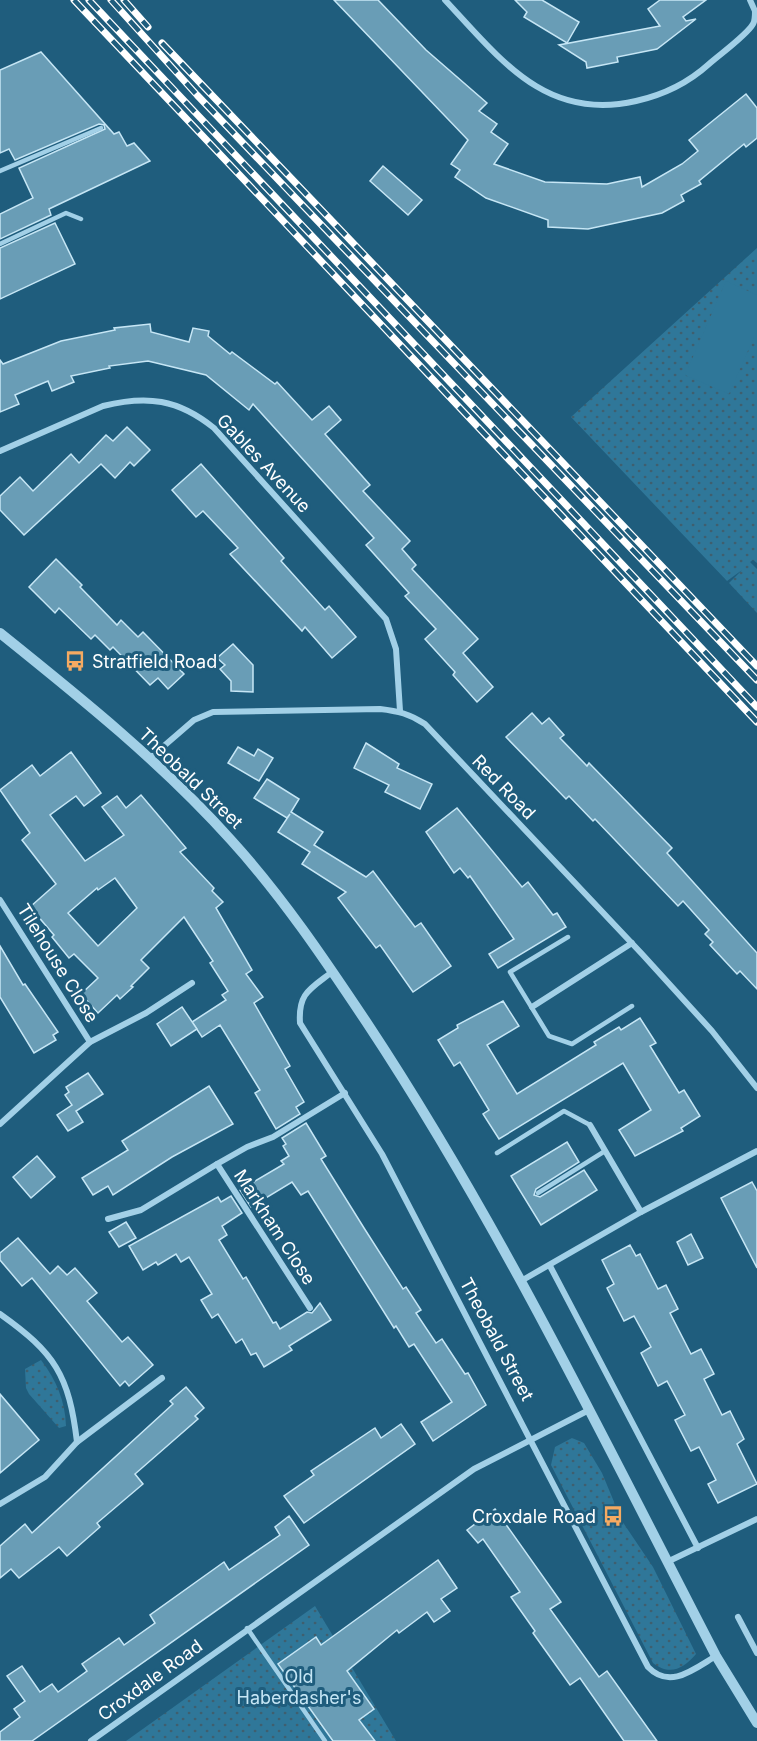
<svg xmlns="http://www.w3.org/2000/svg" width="757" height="1741" viewBox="0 0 757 1741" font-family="Inter,sans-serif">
<defs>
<pattern id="grass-dots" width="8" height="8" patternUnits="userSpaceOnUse" patternTransform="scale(1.5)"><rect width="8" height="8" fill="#2f7799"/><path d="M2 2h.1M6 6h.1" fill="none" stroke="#3f5f6f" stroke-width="1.8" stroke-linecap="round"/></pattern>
</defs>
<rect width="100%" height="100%" fill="#1f5d7d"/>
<!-- grass -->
<g fill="url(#grass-dots)">
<path d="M757,248V563L753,560L750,562L757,569V613L729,583L742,570L727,581L571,417Z"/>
<path d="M41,1360C56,1380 65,1400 66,1426L59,1428L29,1394L26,1388L25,1369Z"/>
<path d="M572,1438L584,1443L602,1473L622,1521L653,1567L696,1654C683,1669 670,1676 653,1663L551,1465L555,1447Z"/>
<path d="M315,1606L396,1741H126Z"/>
</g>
<!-- pitch -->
<path fill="#2f7799" d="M726,281L757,295V330L729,394L685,375Z"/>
<!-- building -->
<g fill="#699db6" stroke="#c6e6f5" stroke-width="1.5" fill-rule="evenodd">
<path d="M334,0H378L426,50L487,103L479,111L497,124L491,132L508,144L494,164L545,182L607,184L640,177L642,187L682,164L698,151L689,140L746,94L757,108V138L746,147L744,144L699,181L701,184L681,195L684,201L662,213L588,229L548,227V220L486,198L455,177L460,170L451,164L468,140Z"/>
<path d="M515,0H542L579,22L567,43L524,17L527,12Z"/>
<path d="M660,0H706L683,17L686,21L696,19L657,49L617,57L618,62L587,68L586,62L559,45L660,26L648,9Z"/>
<path d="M41,52L114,134L119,132L127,146L134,143L150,161L49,209L51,215L0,239V214L33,198L19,168L105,129L104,125L99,124L15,160L9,149L0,153V70Z"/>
<path d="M383,166L422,200L408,215L370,181Z"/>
<path d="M55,223L75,264L0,299V248Z"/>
<path d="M150,324L151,332L189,342L193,328L209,331L208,336L230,354L232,352L275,384L277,382L312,420L329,406L341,420L325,434L370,485L363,491L410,541L402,549L416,565L412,569L478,639L463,653L493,687L477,702L453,675L455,672L425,639L436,629L405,596L409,593L366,545L374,538L253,404L249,410L206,375L148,361L109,366L110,368L71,376L74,382L52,391L48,381L15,395L19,404L0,412V360L3,364L61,341L115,330L114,328Z"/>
<path d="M127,427L150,450L134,466L130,462L115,478L101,464L24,535L0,510V496L20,477L33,491L71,454L79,463L106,435L113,441Z"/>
<path d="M201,464L284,558L281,561L325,610L329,606L356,637L332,658L305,627L302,631L230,554L238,548L203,511L196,517L172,490Z"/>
<path d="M56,559L82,585L80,587L117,625L121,620L138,637L143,632L184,674L168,689L158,678L150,685L113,647L110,650L95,635L91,639L59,608L55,613L29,587Z"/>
<path d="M233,644L253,665V692L231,691V681L220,669L225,665L217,658Z"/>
<path d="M532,713L542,724L549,718L564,735L560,738L587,766L589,763L672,848L667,853L757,953V989L740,971L737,974L710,945L713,942L705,934L709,930L683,901L678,906L595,819L593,821L569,796L566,799L506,737Z"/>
<path d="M366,743L399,764L397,768L432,784L420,809L385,792L389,785L354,768Z"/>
<path d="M238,747L254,756L258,749L273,758L259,781L228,763Z"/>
<path d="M71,752L101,793L84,806L76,796L50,815L85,861L124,835L102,807L117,796L126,808L141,795L186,848L180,852L214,888L212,891L223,902L216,908L252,970L246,974L263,997L254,1003L290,1066L285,1069L304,1102L296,1107L300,1114L276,1129L255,1093L260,1090L220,1025L202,1037L192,1022L226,1000L222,995L228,991L210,963L213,961L184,917L141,960L149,968L131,986L133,987L120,999L117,995L98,1013L81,994L98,978L74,954L69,958L52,937L54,935L30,907L56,884L22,840L30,833L0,790L32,765L40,776ZM115,878L137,908L98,946L68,913L97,888L98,890Z"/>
<path d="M267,779L299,799L291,812L323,832L314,845L366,877L373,871L415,927L421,923L451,966L413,992L380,945L376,948L338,898L346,892L302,864L310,852L278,832L290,814L287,818L254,798Z"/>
<path d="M457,808L522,887L528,882L553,915L557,913L566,927L498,968L489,954L514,939L470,876L468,878L460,868L454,873L426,832Z"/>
<path d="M0,946L23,985L25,984L58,1032L53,1035L56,1040L34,1053L0,997Z"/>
<path d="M503,1001L519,1026L487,1045L517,1094L596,1045L594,1042L619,1027L621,1030L640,1018L656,1043L650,1046L679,1093L684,1090L700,1116L681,1128L683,1131L635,1156L619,1130L651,1110L623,1063L499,1139L483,1114L489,1110L460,1062L454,1066L438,1040L458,1028L457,1025Z"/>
<path d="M182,1007L197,1029L171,1046L157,1024Z"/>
<path d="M88,1073L103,1094L76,1111L83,1122L68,1131L57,1115L72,1105L65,1095L69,1092L66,1087Z"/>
<path d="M209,1086L233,1124L172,1157L113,1195L108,1186L93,1195L82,1178L128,1150L122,1141Z"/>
<path d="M306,1123L326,1156L321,1159L364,1228L403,1289L406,1287L421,1310L416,1313L436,1343L442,1339L465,1374L468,1373L486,1405L433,1441L421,1422L452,1402L414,1344L409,1347L396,1326L394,1328L308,1191L301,1195L292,1182L251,1207L240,1190L284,1164L281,1161L289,1156L283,1146L286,1144L282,1138Z"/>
<path d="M567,1142L579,1162L536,1189L534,1195L540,1197L584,1170L597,1190L541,1225L511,1176Z"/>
<path d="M37,1156L55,1177L31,1198L13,1177Z"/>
<path d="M752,1182L757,1191V1268L721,1198Z"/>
<path d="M231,1196L242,1213L222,1226L227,1235L219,1240L243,1279L246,1277L273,1323L276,1322L280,1329L307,1312L312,1313L320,1303L331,1320L289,1346L292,1350L264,1367L256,1353L251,1355L242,1339L236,1343L218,1314L212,1318L201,1300L212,1294L189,1257L181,1262L176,1254L158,1265L156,1262L143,1270L129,1246L218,1197L221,1202Z"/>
<path d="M126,1222L136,1238L119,1247L109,1232Z"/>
<path d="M691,1234L703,1258L688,1265L677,1242Z"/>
<path d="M18,1238L50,1274L58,1266L67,1275L75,1268L97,1293L87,1301L122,1342L128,1337L153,1365L129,1386L125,1381L120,1386L32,1278L22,1286L0,1260V1253Z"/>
<path d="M630,1245L636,1256L640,1254L658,1289L666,1285L678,1309L670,1313L691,1354L701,1349L714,1374L704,1379L722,1415L730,1411L744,1439L737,1444L757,1484L718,1503L708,1484L716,1480L699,1447L691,1451L675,1420L685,1415L667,1381L658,1386L641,1353L651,1347L634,1316L624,1321L607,1288L614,1284L602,1260Z"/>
<path d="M186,1387L204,1408L195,1416L198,1419L135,1474L143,1484L97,1523L100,1527L67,1556L59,1547L19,1578L11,1569L0,1578V1546L25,1524L32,1533L173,1404L170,1401Z"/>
<path d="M0,1394L39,1440L0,1473Z"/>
<path d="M401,1424L415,1444L304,1523L284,1496L314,1475L311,1471L375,1428L381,1438Z"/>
<path d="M495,1509L561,1602L550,1609L599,1677L607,1671L657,1741H624L580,1678L570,1685L533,1633L535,1631L511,1597L520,1592L483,1539L478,1543L467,1530Z"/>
<path d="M289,1516L309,1545L32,1741H0V1732L20,1717L14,1709L25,1701L7,1676L22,1666L40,1692L52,1684L58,1692L87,1671L82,1664L119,1638L124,1645L155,1623L150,1615L224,1562L229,1570L280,1535L275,1527Z"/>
<path d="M438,1560L457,1588L441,1599L450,1611L434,1622L427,1612L399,1633L397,1630L347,1671L374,1709L359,1720L375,1741H333L278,1664L316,1637L321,1645Z"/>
</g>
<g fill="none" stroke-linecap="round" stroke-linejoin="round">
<!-- service -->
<g stroke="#a2d0e7" stroke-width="4.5">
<path d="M0,171L101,128"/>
<path d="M0,244L66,213L81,219"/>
<path d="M568,937L510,972L549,1036L572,1044L632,1006"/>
<path d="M497,1153L564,1111L590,1125"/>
<path d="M538,1193L605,1151"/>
<path d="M247,1628L325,1741"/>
</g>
<!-- minor -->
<g stroke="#a2d0e7" stroke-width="6">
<path d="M445,0C500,59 546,122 636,101C663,95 688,83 709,64C719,55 747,35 753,24C755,21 755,15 755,11"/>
<path d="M750,0L755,11"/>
<path d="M0,451L103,406C147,395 178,399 214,428L386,619L396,649L400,711"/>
<path d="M150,758L194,720L213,712L380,709C398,711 410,714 425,724L642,954L712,1031L757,1088"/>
<path d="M0,900L90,1042"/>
<path d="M332,972C310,989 298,993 300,1023L382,1154L648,1667C670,1690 694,1669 716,1656"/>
<path d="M532,1007L632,943"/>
<path d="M0,1124L90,1042L146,1013L192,983"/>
<path d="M590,1125L641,1212"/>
<path d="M108,1219L141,1210L217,1164"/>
<path d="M550,1266L698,1548"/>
<path d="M521,1281L641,1212L757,1151"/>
<path d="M310,1308L217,1164L247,1147L273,1137L345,1093"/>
<path d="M0,1314C55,1353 69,1375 77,1442L45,1477L0,1504"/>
<path d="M77,1442L162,1378"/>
<path d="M667,1562L757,1519"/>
<path d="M738,1617L757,1653"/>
<path d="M91,1741L474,1469L589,1410"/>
</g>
<!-- tertiary -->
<path stroke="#a2d0e7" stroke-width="10" d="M0,633C81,698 162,763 231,840C282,896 325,960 367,1023C500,1224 605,1442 716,1656L757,1723"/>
<!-- rail casing -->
<g stroke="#fff" stroke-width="7">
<g id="rail">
<path d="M74,0L757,722"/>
<path d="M89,0L757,707"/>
<path d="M111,0L197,95L757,680"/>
<path d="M124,0L148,27"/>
<path d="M162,43L757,666"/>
</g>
</g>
<!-- rail -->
<use href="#rail" stroke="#1f5d7d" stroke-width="4.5" stroke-dasharray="14" stroke-linecap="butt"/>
</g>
<!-- icons -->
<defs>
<g id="bus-bare" transform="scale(1.62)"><path d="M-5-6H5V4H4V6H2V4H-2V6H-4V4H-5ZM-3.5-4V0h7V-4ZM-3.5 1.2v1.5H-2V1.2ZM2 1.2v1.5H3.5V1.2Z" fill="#f5aa62" stroke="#1f5d7d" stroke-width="2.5" paint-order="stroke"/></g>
</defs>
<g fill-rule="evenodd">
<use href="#bus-bare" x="75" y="661"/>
<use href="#bus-bare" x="613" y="1516"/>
</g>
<g text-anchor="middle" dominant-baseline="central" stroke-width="6" stroke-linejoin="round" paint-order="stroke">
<!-- street labels -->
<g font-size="18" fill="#fff" stroke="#1f5d7d">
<text transform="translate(264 463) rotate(47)">Gables Avenue</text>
<text transform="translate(191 778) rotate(44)">Theobald Street</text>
<text transform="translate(504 787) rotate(46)">Red Road</text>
<text transform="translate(58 963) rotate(58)">Tilehouse Close</text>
<text transform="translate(275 1227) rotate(57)">Markham Close</text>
<text transform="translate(497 1339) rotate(62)">Theobald Street</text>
<text transform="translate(150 1680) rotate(-36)">Croxdale Road</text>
</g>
<!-- poi labels -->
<g font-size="18" fill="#fff" stroke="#1f5d7d" text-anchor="start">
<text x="92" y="661">Stratfield Road</text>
<text x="596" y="1516" text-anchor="end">Croxdale Road</text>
</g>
<!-- park labels -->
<g font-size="18" fill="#c6e6f5" stroke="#1f5d7d">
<text x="299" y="1676">Old<tspan x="299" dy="21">Haberdasher's</tspan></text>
</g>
</g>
</svg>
